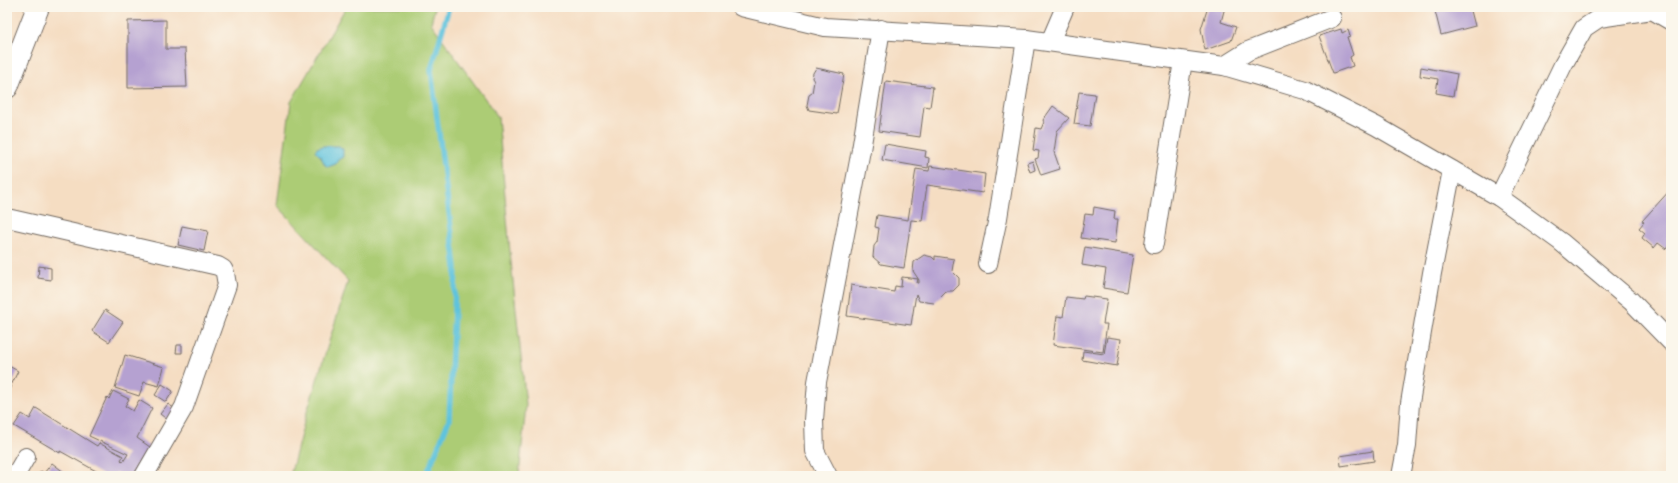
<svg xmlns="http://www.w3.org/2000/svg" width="1678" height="483" viewBox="0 0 1678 483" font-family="Caveat,sans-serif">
<rect width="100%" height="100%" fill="#fbf7ec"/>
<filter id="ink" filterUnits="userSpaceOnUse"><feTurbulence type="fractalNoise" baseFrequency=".025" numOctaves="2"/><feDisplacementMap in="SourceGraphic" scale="8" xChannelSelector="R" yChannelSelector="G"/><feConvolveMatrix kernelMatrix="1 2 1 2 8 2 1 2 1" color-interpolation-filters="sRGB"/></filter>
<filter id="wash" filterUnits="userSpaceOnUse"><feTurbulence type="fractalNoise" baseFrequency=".012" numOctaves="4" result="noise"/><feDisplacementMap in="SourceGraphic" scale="16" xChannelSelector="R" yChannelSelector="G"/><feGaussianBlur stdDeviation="0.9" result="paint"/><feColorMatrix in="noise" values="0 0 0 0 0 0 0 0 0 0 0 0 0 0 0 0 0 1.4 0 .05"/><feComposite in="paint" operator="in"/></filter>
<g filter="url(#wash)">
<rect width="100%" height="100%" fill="#f5ddc2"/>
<!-- green -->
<path fill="#accc74" stroke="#6c7c50" d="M346,7H435L431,23L498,117L510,252L526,405L519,476H290L306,415L348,281L277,205L291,102Z"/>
<!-- water -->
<path fill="#5fc3dd" stroke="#457784" d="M323,146H339L343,149V157L338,160L336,164L328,167L325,165L321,157L315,151L317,148Z"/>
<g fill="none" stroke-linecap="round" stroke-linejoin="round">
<!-- stream -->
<path stroke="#5fc3dd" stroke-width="5.5" d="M426,476L449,420L456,267L431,70L449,7"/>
</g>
<g id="blocks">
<!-- building -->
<g fill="#b5a1d1">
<path d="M770,7H800L797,12Z"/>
<path d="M1208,7H1225L1221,22L1236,27L1231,41L1205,50L1201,29Z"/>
<path d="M1450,7H1470L1475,26L1441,35L1435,11Z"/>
<path d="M166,20V49H185L187,87L128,88V21Z"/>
<path d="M1341,29L1342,33L1348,30L1350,36L1347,37L1353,55L1350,57L1353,66L1333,73L1319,36Z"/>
<path d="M1421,67L1457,74L1453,96L1436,93L1438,79L1420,76Z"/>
<path d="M816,68L844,74L837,114L809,110L807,105L809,95L812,93L814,81L812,78L813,73Z"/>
<path d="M886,81L933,87L930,107L924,106L920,137L879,131Z"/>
<path d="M1079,92L1095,94L1090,126L1074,124Z"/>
<path d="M1053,106L1069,118L1057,131L1054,152L1060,169L1041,175L1035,159L1038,158L1039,151L1033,150L1036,128L1041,129L1044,122L1043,120Z"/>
<path d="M885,144L926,151L925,157L929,158L928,168L882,160Z"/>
<path d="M1033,161L1035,170L1030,172L1027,163Z"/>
<path d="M930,166L985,174L983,193L927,185L922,221L911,220L904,268L881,264L873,257L874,246L877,242L879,228L875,227L877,215L908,220L916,169L929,171Z"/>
<path d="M1671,189V243L1666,249L1658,243L1654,248L1642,238L1645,233L1639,228L1644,222L1642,221Z"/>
<path d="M1094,207L1115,211L1114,219H1118L1115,243L1081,238L1085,214L1093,215Z"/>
<path d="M182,226L208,231L204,251L178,245Z"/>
<path d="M1085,247L1133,255L1127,292L1103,288L1106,269L1082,265Z"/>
<path d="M924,255L932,257L935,260V256L954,259L952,271L959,278V285L953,291H946L934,303L919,301L916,294L911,325L847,316L851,285L894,292L895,286L901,287L902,277L918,279L917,283H919V280L913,271L914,262Z"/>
<path d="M39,266L51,268V280L38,278Z"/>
<path d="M1084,296L1107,299L1103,324H1107L1103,352L1053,345L1057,316L1063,317L1066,297L1083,299Z"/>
<path d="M105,310L123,322L109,342L92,331Z"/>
<path d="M1107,337L1121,339L1117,366L1082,360L1083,351L1104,354Z"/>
<path d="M177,345H182V353H176Z"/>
<path d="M125,355L164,367L159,386L144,382L139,396L115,388Z"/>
<path d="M7,365L18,371L7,394Z"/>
<path d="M162,384L173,391L166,402L155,395Z"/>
<path d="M113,391L129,399L125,406L133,411L139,400L152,408L137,438L150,447L133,476H123L116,472L115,476H105L60,451V453L14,426L22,414L30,419L36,408L97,446L99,443L123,456L121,460L123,462L128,454L89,436L107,397L109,399Z"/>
<path d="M168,404L177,410L169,421L160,414Z"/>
<path d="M1373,451L1374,461L1341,466L1340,456Z"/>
<path d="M52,463L69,476H37L41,471L44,473Z"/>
</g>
</g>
</g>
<g filter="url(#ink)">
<use href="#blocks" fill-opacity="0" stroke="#726960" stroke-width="1"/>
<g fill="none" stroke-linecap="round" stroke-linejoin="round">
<!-- street casing -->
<g stroke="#726960" stroke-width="20">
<g id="street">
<path d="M741,7L825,27L1026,39L1224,66L1305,90L1376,126L1499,197L1561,242L1631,301L1671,342"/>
<path d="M1652,10L1671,21"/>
<path d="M1050,42L1065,7"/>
<path d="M1224,66L1248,51L1332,18"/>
<path d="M1499,197L1563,65L1584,28L1599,18L1652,10L1655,7"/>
<path d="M7,218L218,266L223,269L225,273L227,285L184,407L144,476"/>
<path d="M1154,244L1183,61"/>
<path d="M988,264L998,218L1026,39"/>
<path d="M15,476L26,457"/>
<path d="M828,476L815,451L814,420L817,382L861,150L881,29"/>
<path d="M1401,476L1407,445L1410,403L1432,273L1452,170"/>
</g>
</g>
<!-- highway casing -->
<g stroke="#726960" stroke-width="24">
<path id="highway" d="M7,87L38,7"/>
</g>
<!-- street -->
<use href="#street" stroke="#fff" stroke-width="18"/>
<!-- highway -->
<use href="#highway" stroke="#fff" stroke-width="22"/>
</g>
</g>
<!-- margin -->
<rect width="1678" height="483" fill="none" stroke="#fbf7ec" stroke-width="24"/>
</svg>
